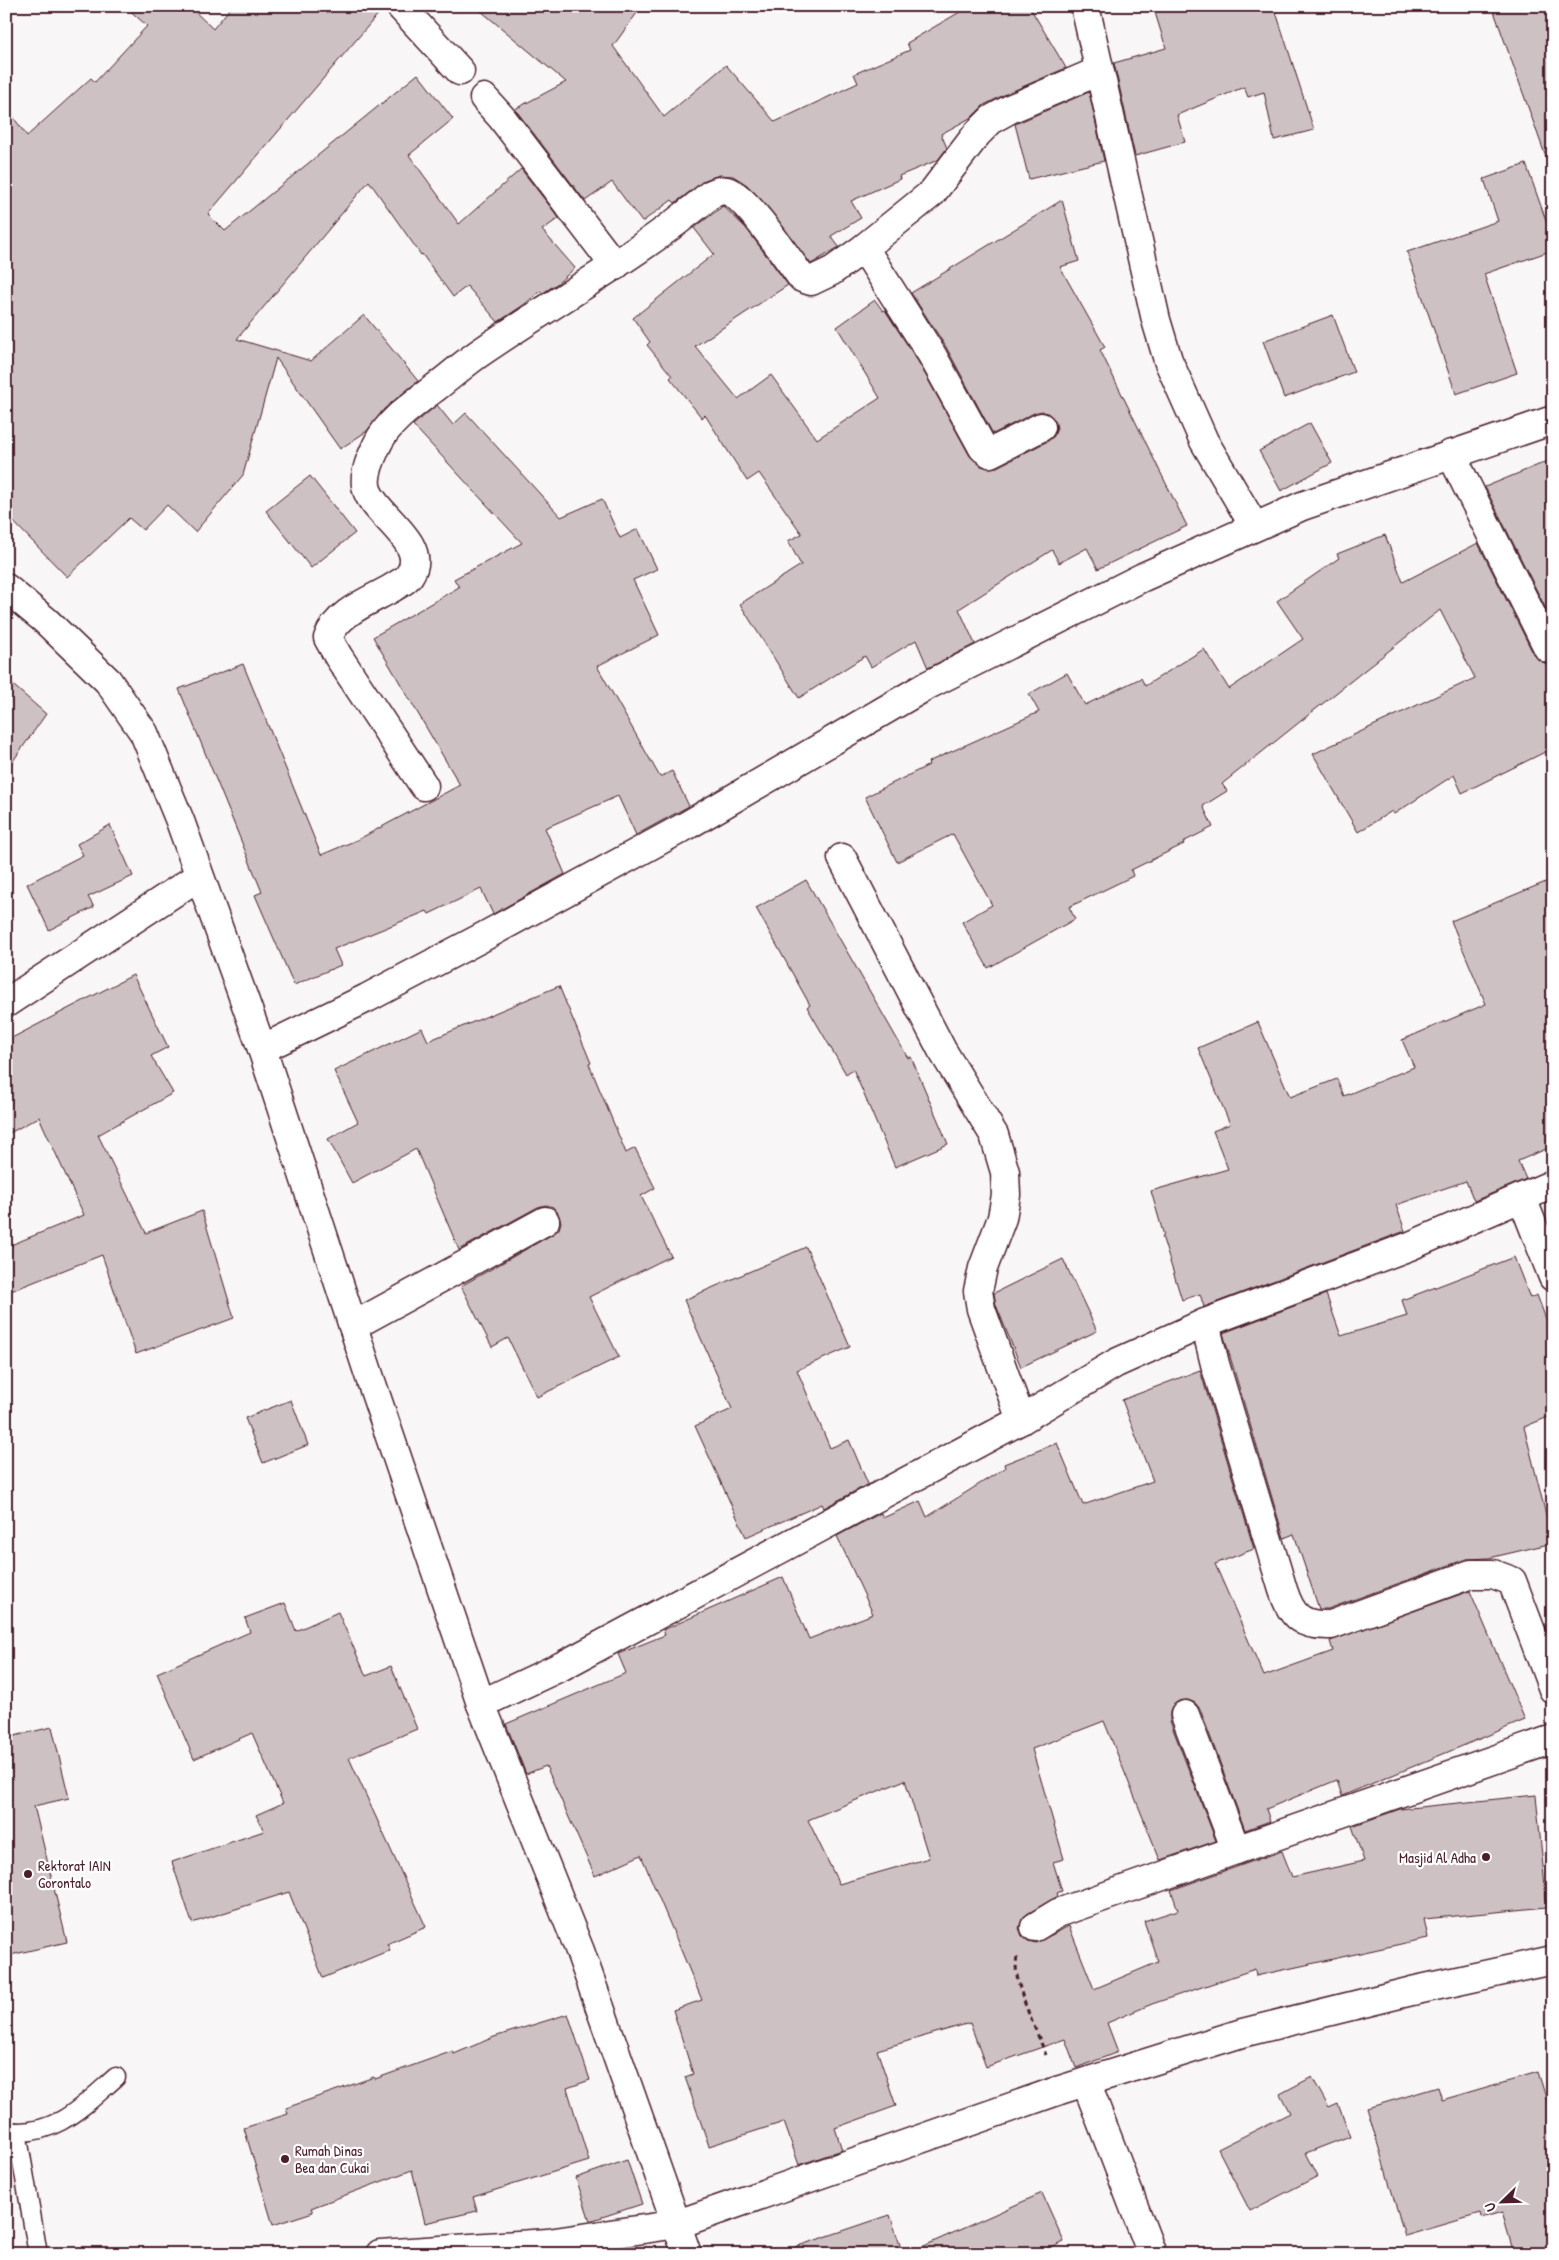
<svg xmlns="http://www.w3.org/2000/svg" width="1559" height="2260" viewBox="0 0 1559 2260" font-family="'Patrick Hand',sans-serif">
<rect width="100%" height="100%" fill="#f8f6f7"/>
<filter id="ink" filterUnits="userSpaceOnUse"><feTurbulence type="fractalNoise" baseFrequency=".02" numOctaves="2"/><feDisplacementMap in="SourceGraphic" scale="10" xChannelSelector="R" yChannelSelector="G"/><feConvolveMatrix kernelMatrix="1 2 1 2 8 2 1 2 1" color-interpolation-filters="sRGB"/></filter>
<g filter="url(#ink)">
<!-- building -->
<g fill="#cdc1c4" stroke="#4a1f2b" fill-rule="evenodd">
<path d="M125,6H189L213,29L232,6H385L208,214L225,231L418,74L453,119L409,155L459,224L521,169L559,218L542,230L575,268L558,283L543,293L540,291L525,304L498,322L467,286L453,297L422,254L421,255L369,181L237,339L311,361L364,315L418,381L384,409L367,431L340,449L276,358L243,475L195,532L167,505L143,530L129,518L67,577L6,514V107L27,136L91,78L95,82L147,26Z"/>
<path d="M475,6H642L613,46L664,117L726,65L775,122L858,83L854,74L910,50L907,43L970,6H1029L1066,68L1006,94L984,105L972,117L941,134L947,148L938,160L899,176L900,179L851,201L861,218L831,236L839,247L811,264L759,197L747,185L733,176L719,175L705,180L675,203L672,200L642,222L612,182L585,201L515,109L566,82Z"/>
<path d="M1153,6H1274L1314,130L1274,140L1264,92L1248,97L1244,87L1177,115L1185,142L1135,156L1114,63L1166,48Z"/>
<path d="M1492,6H1553V163H1548Z"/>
<path d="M1089,92L1104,161L1029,179L1015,124Z"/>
<path d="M1526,164L1553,240V250L1484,274L1517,373L1456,394L1407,252L1498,221L1484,179Z"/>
<path d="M1062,200L1079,261L1060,267L1105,347L1100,350L1187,526L1098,569L1087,548L1059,563L1052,550L959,609L975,644L928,668L916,640L871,667L865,656L799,698L740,604L801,565L788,541L802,534L759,473L747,481L705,415L702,418L670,378L672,376L647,345L650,342L633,318L714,254L694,228L723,206L746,228L788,285L695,346L738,399L771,375L817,439L880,398L837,327L875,300L883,311L885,310L919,363L970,456L981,466L988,468L997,467L1048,441L1054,436L1057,428L1055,420L1049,414L1042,411L1034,413L993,434L946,347L911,293Z"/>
<path d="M1333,315L1354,372L1284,398L1263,341Z"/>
<path d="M437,405L453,425L466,413L561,517L602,499L620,538L638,529L657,569L633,580L659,635L597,666L660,777L672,771L689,806L636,835L618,796L545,828L565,874L493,914L481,889L429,914L427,911L334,949L341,965L294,985L255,895L262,892L179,689L243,664L321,855L359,839L460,785L373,637L459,587L454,579L522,543L413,425Z"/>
<path d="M1310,423L1332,463L1281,491L1259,451Z"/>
<path d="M1553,459V623L1485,487Z"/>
<path d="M310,476L355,533L311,568L266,511Z"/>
<path d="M1385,535L1403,582L1478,543L1534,655L1540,661L1547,664L1553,662V748L1462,793L1454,775L1394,814L1392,811L1358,832L1313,754L1475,678L1440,610L1222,784L1227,791L1203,806L1213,827L1183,842L1184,844L1131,870L1133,876L1069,907L1075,919L988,968L962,922L992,905L953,834L897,862L865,797L929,765L928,762L1039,712L1029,694L1067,673L1085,705L1141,678L1145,686L1204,649L1229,689L1303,639L1277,601L1339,558L1337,554Z"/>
<path d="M6,679L46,714L6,771Z"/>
<path d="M110,825L133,876L88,897L94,907L49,930L27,884L83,855L77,844Z"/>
<path d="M1553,879V1146L1518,1161L1526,1179L1474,1201L1466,1181L1396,1205L1405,1231L1204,1307L1200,1294L1182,1300L1162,1236H1164L1151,1191L1228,1169L1213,1131L1230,1124L1198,1048L1258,1022L1290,1097L1337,1079L1344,1096L1414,1067L1402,1040L1486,1004L1451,921Z"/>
<path d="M806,880L908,1058L911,1057L948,1144L895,1167L853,1069L846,1074L807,1007L810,1005L756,908Z"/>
<path d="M133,975L168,1047L151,1056L173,1093L98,1135L146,1233L202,1211L234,1318L136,1354L102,1255L6,1293V1247L84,1215L39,1117L6,1135V1041Z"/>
<path d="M559,986L591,1063L589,1064L626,1153L635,1148L655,1188L641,1196L671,1256L589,1297L619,1357L537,1397L508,1338L492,1347L461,1286L553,1234L559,1229L561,1222L558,1213L553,1207L546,1205L538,1207L459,1250L416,1149L352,1183L328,1139L358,1122L334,1071L422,1028L428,1041Z"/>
<path d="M806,1247L850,1347L797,1370L830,1448L849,1440L868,1484L824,1508L822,1504L746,1537L695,1426L732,1409L684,1300Z"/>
<path d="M1514,1257L1530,1298L1537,1295L1553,1338V1415L1524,1427L1553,1543L1489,1558L1466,1559L1328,1609H1319L1294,1534L1284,1538L1223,1333L1326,1294L1341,1336L1407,1316L1402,1300Z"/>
<path d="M1063,1259L1097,1331L1021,1367L996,1305L994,1293Z"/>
<path d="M1200,1370L1254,1549L1215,1564L1264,1676L1333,1651L1330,1641L1470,1591L1525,1720L1342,1796L1337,1780L1266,1809L1270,1821L1245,1830L1200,1709L1195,1703L1188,1700L1179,1701L1173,1705L1170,1712V1721L1216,1841L1160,1860L1104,1721L1032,1749L1064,1859L1053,1862L1062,1891L1057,1893L1058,1896L1027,1914L1022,1919L1019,1928L1022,1936L1028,1941L1036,1943L1069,1926L1094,1989L1158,1962L1144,1921L1178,1910L1171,1890L1282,1851L1292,1877L1364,1861L1352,1826L1400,1809L1536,1795L1547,1907L1424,1919L1428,1938L1256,1976L1255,1969L1152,2004L1107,2023L1118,2052L1076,2068L1065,2039L986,2067L970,2023L877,2050L896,2106L835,2128L842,2150L799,2165L784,2122L709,2146L685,2077L693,2074L673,2010L702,2000L641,1855L595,1876L546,1766L526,1774L506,1724L626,1673L618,1654L665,1635L663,1630L783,1577L809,1639L873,1614L837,1536L881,1513L883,1518L920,1501L927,1517L1005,1468L1004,1464L1057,1443L1083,1505L1153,1481L1122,1400ZM905,1780L929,1858L839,1884L808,1820Z"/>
<path d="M291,1400L308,1445L263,1463L245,1418Z"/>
<path d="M285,1603L296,1631L338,1612L366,1676L391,1666L417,1729L349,1758L426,1927L387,1944L390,1950L323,1978L289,1892L192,1923L172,1862L264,1831L256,1815L283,1803L252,1733L194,1759L157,1673L250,1632L245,1618Z"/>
<path d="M52,1727L69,1798L34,1806L67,1942L6,1956V1738Z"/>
<path d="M568,2014L590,2080L567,2088L589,2161L473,2197L477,2211L425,2223L412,2170L311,2208L313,2212L273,2225L244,2128L288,2114L286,2108L374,2077L375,2079L453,2051L454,2054L494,2037Z"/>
<path d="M1538,2072L1553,2120V2247L1528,2254H1514L1502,2212L1481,2218L1480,2214L1405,2236L1367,2108L1438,2087L1442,2100Z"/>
<path d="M1312,2077L1329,2108L1338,2104L1350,2136L1306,2153L1318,2176L1250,2211L1218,2149L1290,2113L1280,2094Z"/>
<path d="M627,2160L642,2204L590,2221L576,2178Z"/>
<path d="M1042,2193L1064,2242L1039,2254H906Z"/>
<path d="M890,2215L903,2254H796L795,2247Z"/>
</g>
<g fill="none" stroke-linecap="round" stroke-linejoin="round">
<!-- service casing -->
<g stroke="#4a1f2b" stroke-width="21">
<g id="service">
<path d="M6,2131C54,2138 83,2106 116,2077"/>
<path d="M17,2132L38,2254"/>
</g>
</g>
<!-- minor casing -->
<g stroke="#4a1f2b" stroke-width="31">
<g id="minor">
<path d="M400,6L460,71"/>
<path d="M1085,6L1156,320L1168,360L1204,441L1254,526"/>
<path d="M484,98L502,118L615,266"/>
<path d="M864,248L932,355L983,448L990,453L1041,427"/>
<path d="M1451,454L1548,648"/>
<path d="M424,786L338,656L328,638C337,612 370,601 392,588C398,584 407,580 410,574C431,542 368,512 366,485C364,472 372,456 377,445C387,422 416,402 436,387C452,375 467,361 484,350C560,298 641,254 711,194C718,191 723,189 730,192C750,202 787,258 802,278L811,281L832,271L864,248L932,193L977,134L992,119L1012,108L1099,71"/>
<path d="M842,858L942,1050L994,1135L1005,1172L1006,1195L1002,1218L983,1268L978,1291L981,1309L1021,1420"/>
<path d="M6,1003L199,876"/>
<path d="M262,1049L367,998L481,938L686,826L928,685L1143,577L1302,506L1553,420"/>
<path d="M1522,1198L1553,1277"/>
<path d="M1205,1323L1215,1364L1283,1590C1292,1618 1302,1626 1331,1625L1471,1574H1493L1512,1581L1553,1689"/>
<path d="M353,1326L545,1221"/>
<path d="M481,1704L562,1666L1021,1420L1116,1363L1205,1323L1410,1246L1553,1184"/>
<path d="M1185,1715L1236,1850L1553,1739"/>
<path d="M1035,1927L1058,1913L1236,1850"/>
<path d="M1086,2082L1152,2254"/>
<path d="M380,2254L548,2243L678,2224L1060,2090L1242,2033L1412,1991L1553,1960"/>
</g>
</g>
<!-- tertiary casing -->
<g stroke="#4a1f2b" stroke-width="31">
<path id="tertiary" d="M6,588L46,621L108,681L144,733L180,821L262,1049L372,1384L481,1704L580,1951L687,2254"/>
</g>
<!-- path -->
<path stroke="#4a1f2b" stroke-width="3" stroke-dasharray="5 4" stroke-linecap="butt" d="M1017,1957C1011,1981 1037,2031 1046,2055"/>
<!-- service -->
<use href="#service" stroke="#fff" stroke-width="18"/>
<!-- minor -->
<use href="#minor" stroke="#fff" stroke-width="28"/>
<!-- tertiary -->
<use href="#tertiary" stroke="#fff" stroke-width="28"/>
</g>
</g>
<!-- markers -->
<g fill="#4a1f2b" stroke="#fff" stroke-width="2">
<circle cx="1486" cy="1857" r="5"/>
<circle cx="28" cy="1874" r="5"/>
<circle cx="285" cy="2159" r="5"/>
</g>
<g text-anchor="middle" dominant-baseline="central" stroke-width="4.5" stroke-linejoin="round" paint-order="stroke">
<!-- poi labels -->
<g font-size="15" fill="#4a1f2b" stroke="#fff" text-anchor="start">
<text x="1476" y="1857" text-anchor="end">Masjid Al Adha</text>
<text x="38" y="1865">Rektorat IAIN<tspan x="38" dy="17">Gorontalo</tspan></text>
<text x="295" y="2150">Rumah Dinas<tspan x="295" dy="17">Bea dan Cukai</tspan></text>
</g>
</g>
<!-- margin -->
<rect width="1559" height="2260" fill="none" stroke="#fff" stroke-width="25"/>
<rect x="12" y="12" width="1534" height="2235" fill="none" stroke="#4a1f2b" stroke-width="2" filter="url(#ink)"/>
<!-- north arrow -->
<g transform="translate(1502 2202) rotate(247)" stroke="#ffffff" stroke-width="4" paint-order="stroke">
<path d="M0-4L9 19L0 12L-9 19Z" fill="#4a1f2b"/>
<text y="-8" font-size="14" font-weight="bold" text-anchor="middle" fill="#4a1f2b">U</text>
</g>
</svg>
